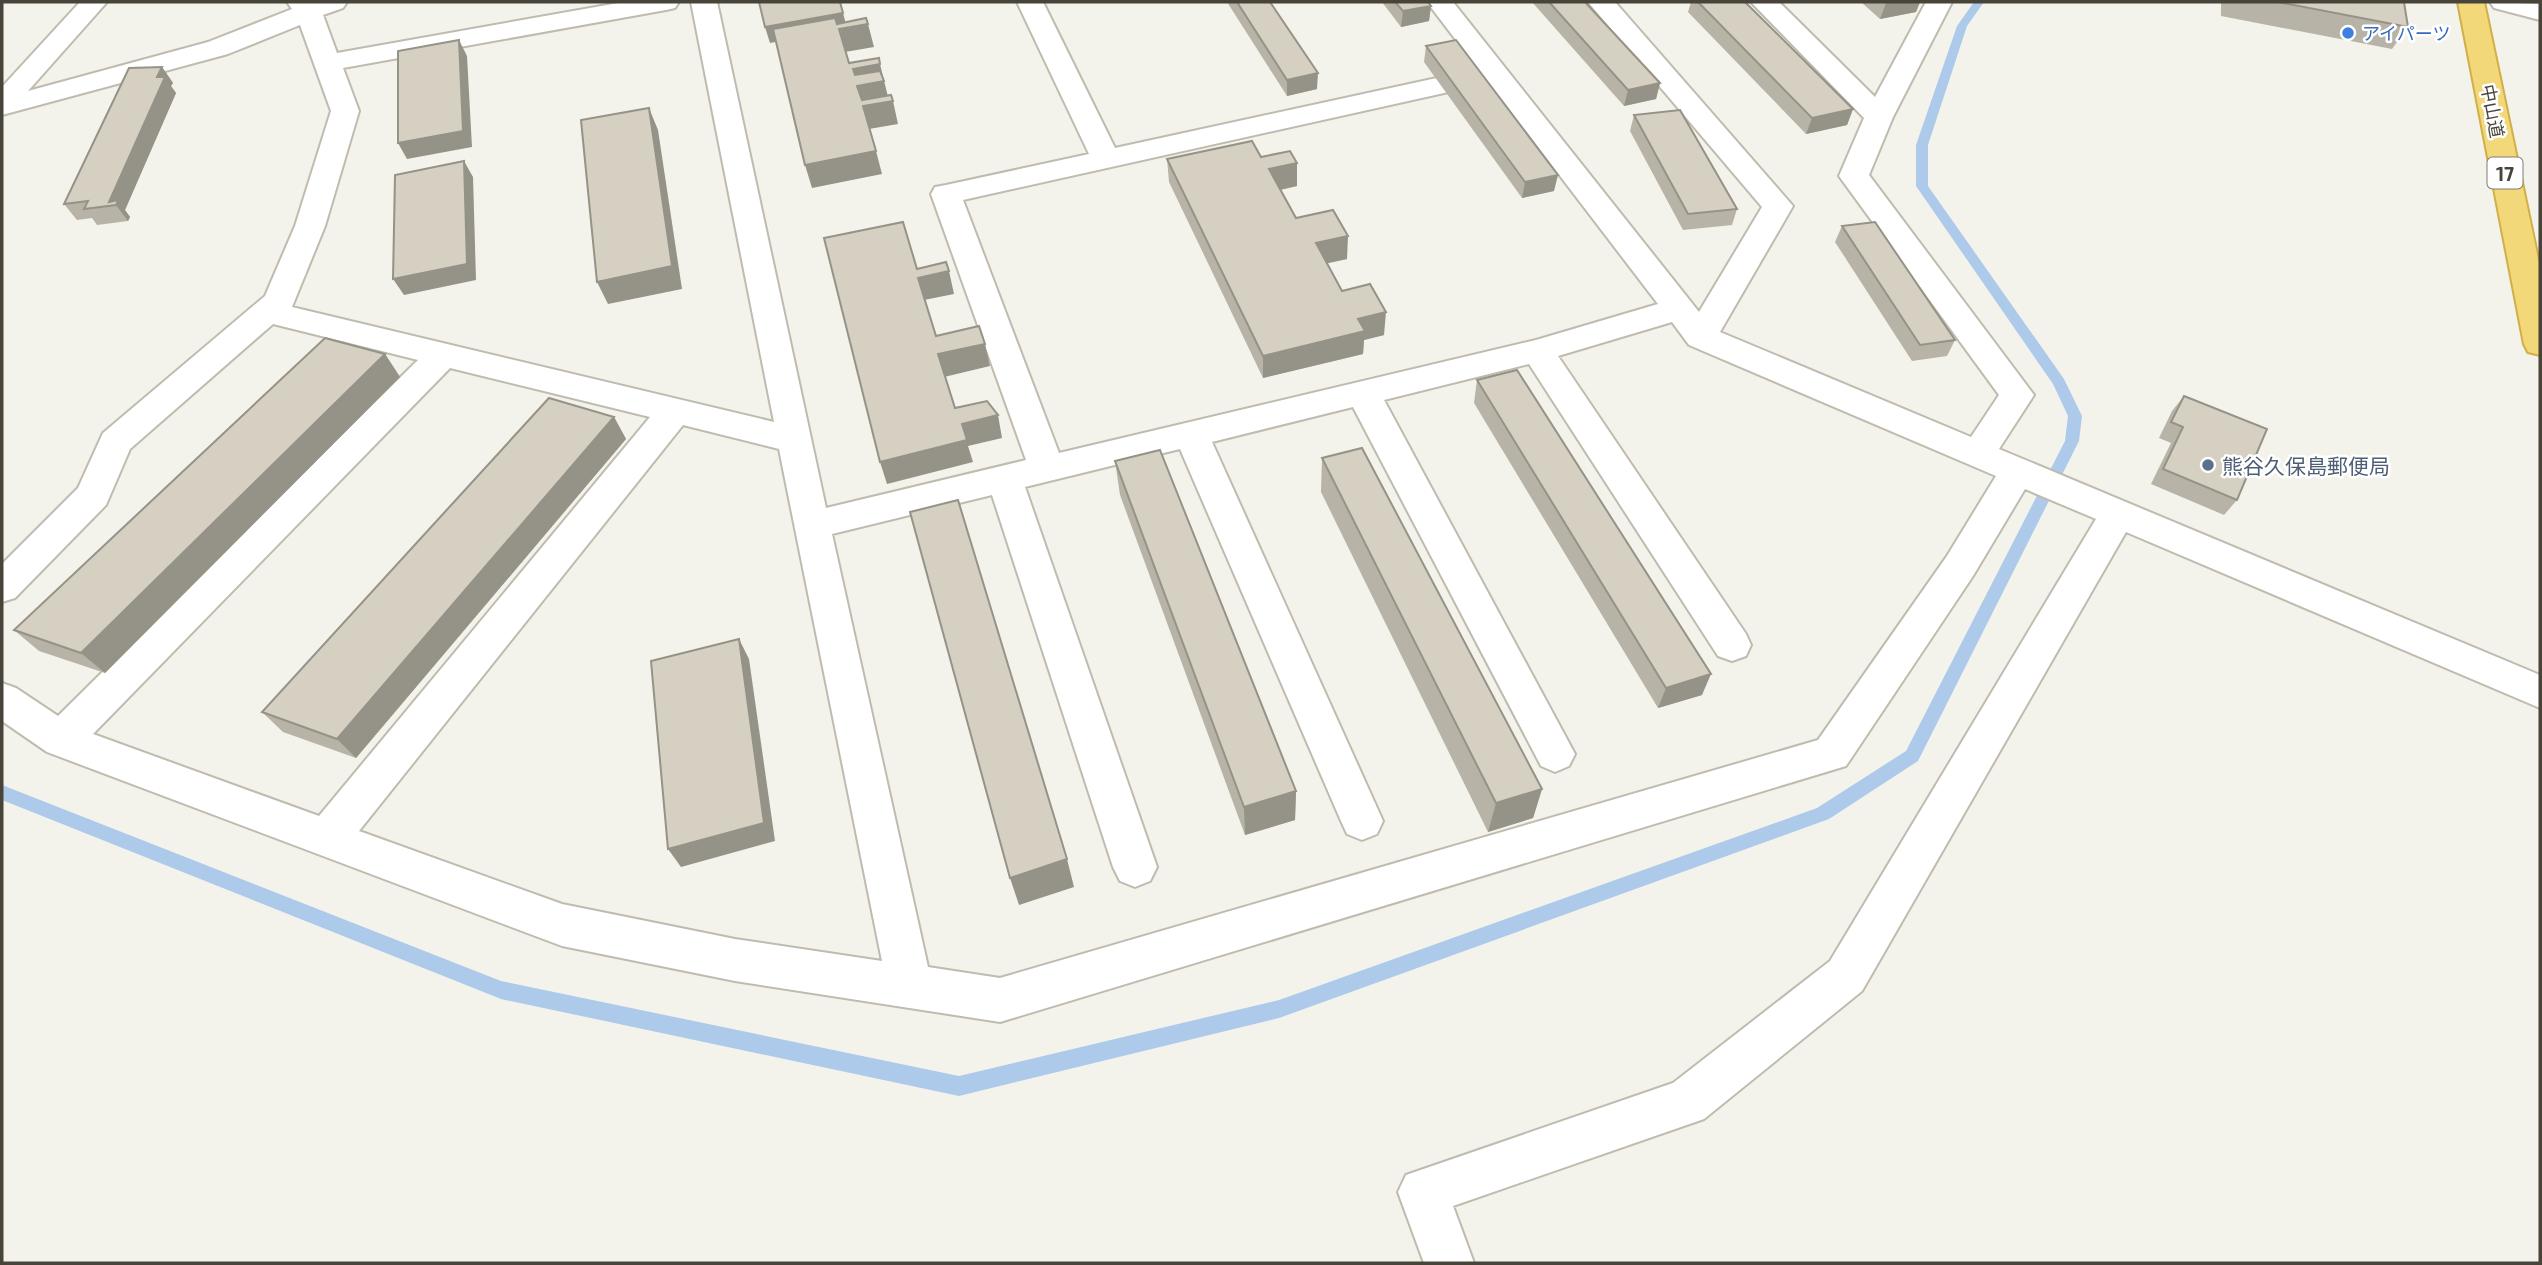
<svg xmlns="http://www.w3.org/2000/svg" width="2542" height="1265" viewBox="0 0 2542 1265" font-family="'Exo 2','Noto Sans JP',sans-serif">
<rect width="100%" height="100%" fill="#f4f3eb"/>
<g fill="none" stroke-linecap="round" stroke-linejoin="round">
<!-- stream -->
<path fill="#adcaeb" fill-rule="evenodd" d="M1974,2H1984L1967,26L1928,145V186L2064,379L2082,416L2079,441L1918,761L1829,819L1279,1018L959,1096L501,999L2,800V785L501,981L959,1076L1279,1000L1817,808L1906,751L2065,441L2068,416L2053,384L1916,186V145L1957,26Z"/>
<!-- minor casing -->
<g stroke="#bfbbae" stroke-width="4">
<g id="minor">
<path d="M80,2H107L28,91L208,42L292,9L287,2H347L343,8L323,15L337,53L624,2H679L675,8L666,10L343,68L359,111L325,226L292,307L774,422L691,2H717L826,508L1026,460L931,194L935,187L946,185L1089,154L1017,2H1043L1115,148L1478,69L1427,2H1453L1699,312L1762,207L1588,2H1615L1793,206L1720,332L1971,437L1999,395L1839,176L1864,118L1751,2H1779L1875,97L1926,2H1952L1893,117L1869,175L2034,395L1999,449L2540,675V708L2126,532L1862,991L1704,1119L1453,1206L1474,1263H1424L1398,1192L1406,1175L1673,1083L1830,961L2096,519L2025,489L1973,576L1846,766L1000,1022L735,981L562,946L47,752L2,721V683L16,688L58,716L418,360L273,324L130,449L106,505L15,598L2,602V564L78,488L103,433L265,296L295,226L331,111L300,25L228,54L2,115V87ZM1489,83L1658,304L1536,340L1059,453L963,200ZM1672,322L1689,345L1996,476L1947,556L1818,740L1000,978L928,967L832,534L992,495L1113,867L1120,881L1135,887L1150,881L1157,867L1025,487L1180,449L1341,821L1347,834L1362,840L1377,834L1383,821L1212,442L1353,407L1541,766L1555,772L1569,766L1575,754L1384,400L1529,364L1718,656L1732,661L1746,656L1751,645L1746,634L1558,356ZM450,368L650,417L319,816L93,734ZM683,425L779,449L882,961L735,939L562,904L359,831Z"/>
<path d="M2490,2L2540,4V20L2494,8Z"/>
</g>
</g>
<!-- highway casing -->
<g stroke="#d1af49" stroke-width="4">
<path id="highway" d="M2458,2H2484L2540,268V355L2528,352L2524,344Z"/>
</g>
<!-- minor -->
<use href="#minor" fill="#fff" fill-rule="evenodd"/>
<!-- highway -->
<use href="#highway" fill="#f2d879" fill-rule="evenodd"/>
</g>
<!-- wall -->
<g fill="#b7b3a6">
<path d="M1227,2H1270L1317,89L1287,96Z"/>
<path d="M1382,2H1428L1431,6L1429,21L1401,27Z"/>
<path d="M1532,2H1585L1660,83L1656,99L1624,106Z"/>
<path d="M1691,2H1745L1853,109L1847,125L1806,134L1688,12Z"/>
<path d="M1861,2H1920L1916,12L1880,19Z"/>
<path d="M2221,2H2404L2408,27L2392,49L2221,16Z"/>
<path d="M1426,46L1554,191L1522,198L1424,62Z"/>
<path d="M162,67L173,83L171,86L176,93L125,210L130,217L128,221L97,225L92,218L77,220L64,204Z"/>
<path d="M1634,115L1737,209L1732,225L1683,230L1630,131Z"/>
<path d="M1261,157L1297,186L1281,190L1296,218L1347,259L1327,263L1342,291L1384,335L1364,340L1363,354L1263,378L1169,182L1167,159Z"/>
<path d="M1842,226L1955,340L1947,356L1912,361L1835,242Z"/>
<path d="M385,354L400,377L105,673L39,651L14,630Z"/>
<path d="M1477,380L1702,695L1658,708L1474,403Z"/>
<path d="M2184,396L2237,500L2224,515L2151,484L2171,443L2159,438L2172,411Z"/>
<path d="M614,417L626,439L356,758L283,732L262,712Z"/>
<path d="M1322,458L1542,789L1533,818L1488,832L1321,492Z"/>
<path d="M1115,461L1296,791L1295,820L1245,835L1120,495Z"/>
</g>
<!-- shaded-wall -->
<g fill="#959287">
<path d="M1894,2H1920L1916,12L1880,19L1886,3Z"/>
<path d="M1431,6L1429,21L1401,27L1403,11Z"/>
<path d="M843,13L847,28L868,24L874,47L845,52L840,30L770,43L765,27Z"/>
<path d="M459,40L467,56L472,147L407,159L398,143Z"/>
<path d="M880,64L889,101H893L898,124L869,129L853,69Z"/>
<path d="M162,67L173,83L171,86L176,93L125,210L130,217L128,221L116,205L109,202Z"/>
<path d="M1318,73L1317,89L1287,96V80Z"/>
<path d="M1660,83L1656,99L1624,106L1628,90Z"/>
<path d="M649,108L658,130L682,289L608,304L597,282Z"/>
<path d="M1853,109L1847,125L1806,134L1812,118Z"/>
<path d="M876,151L882,174L812,188L805,165Z"/>
<path d="M464,161L473,177L476,280L404,295L393,279Z"/>
<path d="M1297,163V186L1269,192V169Z"/>
<path d="M1558,175L1554,191L1522,198L1525,182Z"/>
<path d="M1348,236L1347,259L1315,266L1316,243Z"/>
<path d="M949,271L954,294L924,300L918,278Z"/>
<path d="M1386,312L1384,335L1364,340L1363,354L1263,378V356L1358,319Z"/>
<path d="M985,344L990,366L944,377L938,354Z"/>
<path d="M385,354L400,377L105,673L81,653Z"/>
<path d="M998,415L1002,438L968,446L973,462L887,484L880,462L962,424Z"/>
<path d="M614,417L626,439L356,758L337,739Z"/>
<path d="M739,639L749,659L775,841L681,867L668,849Z"/>
<path d="M1711,674L1702,695L1658,708L1666,688Z"/>
<path d="M1542,789L1533,818L1488,832L1496,803Z"/>
<path d="M1296,791L1295,820L1245,835L1244,807Z"/>
<path d="M1067,859L1074,887L1019,905L1010,878Z"/>
</g>
<!-- building -->
<g fill="#d5d0c1" stroke="#959287" stroke-width="2">
<path d="M759,2H840L843,13L765,27Z"/>
<path d="M1237,2H1270L1318,73L1287,80Z"/>
<path d="M1395,2H1428L1431,6L1403,11Z"/>
<path d="M1549,2H1585L1660,83L1628,90Z"/>
<path d="M1698,2H1745L1853,109L1812,118Z"/>
<path d="M2278,2H2404L2408,27Z"/>
<path d="M835,18L837,24L866,18L868,24L839,29L849,63L879,58L880,64L853,69L855,75L880,71L884,81L857,86L862,100L891,95L893,101L863,106L876,151L805,165L773,29Z"/>
<path d="M459,40L463,131L398,143V51Z"/>
<path d="M1456,40L1558,175L1525,182L1426,46Z"/>
<path d="M162,67L157,77H165L109,202L118,200L116,205L84,209L88,201L64,204L129,68Z"/>
<path d="M649,108L672,266L597,282L581,120Z"/>
<path d="M1680,110L1737,209L1688,214L1634,115Z"/>
<path d="M1252,141L1261,157L1290,151L1297,163L1269,169L1296,218L1333,210L1348,236L1316,243L1342,291L1370,284L1386,312L1358,319L1365,331L1263,356L1167,159Z"/>
<path d="M464,161L467,264L393,279L395,175Z"/>
<path d="M903,222L917,269L946,262L949,271L918,278L936,336L979,326L985,344L938,354L955,408L987,401L998,415L962,424L967,440L880,462L824,238Z"/>
<path d="M1875,222L1955,340L1920,345L1842,226Z"/>
<path d="M325,338L385,354L81,653L14,630Z"/>
<path d="M1517,370L1711,674L1666,688L1477,380Z"/>
<path d="M2184,396L2267,429L2237,500L2163,469L2183,427L2171,422Z"/>
<path d="M549,398L614,417L337,739L262,712Z"/>
<path d="M1362,448L1542,789L1496,803L1322,458Z"/>
<path d="M1160,450L1296,791L1244,807L1115,461Z"/>
<path d="M958,500L1067,859L1010,878L910,512Z"/>
<path d="M739,639L764,823L668,849L651,661Z"/>
</g>
<!-- markers -->
<circle fill="#3f7fe0" stroke="#fff" stroke-width="2.5" cx="2348" cy="33" r="7"/>
<circle fill="#5c6f8a" stroke="#fff" stroke-width="2.5" cx="2208" cy="465" r="7"/>
<g text-anchor="middle" dominant-baseline="central" stroke-width="5" stroke-linejoin="round" paint-order="stroke">
<!-- far-shop labels -->
<g font-size="18" fill="#366cbe" stroke="#fff" text-anchor="start">
<text x="2362" y="33">アイパーツ</text>
</g>
<!-- far-street labels -->
<g font-size="18" fill="#484439" stroke="#fff">
<text transform="translate(2493 111) rotate(79)">中山道</text>
</g>
<!-- shield labels -->
<rect fill="#fff" stroke="#7f7c74" stroke-width="2" x="2487.5" y="157.5" width="35" height="31" rx="5"/>
<g font-size="19" font-weight="bold" fill="#484439">
<text x="2505" y="173">17</text>
</g>
<!-- service labels -->
<g font-size="21" fill="#4e5e75" stroke="#fff" text-anchor="start">
<text x="2222" y="465">熊谷久保島郵便局</text>
</g>
</g>
<!-- border -->
<rect width="2542" height="1265" fill="none" stroke="#484439" stroke-width="7"/>
</svg>
